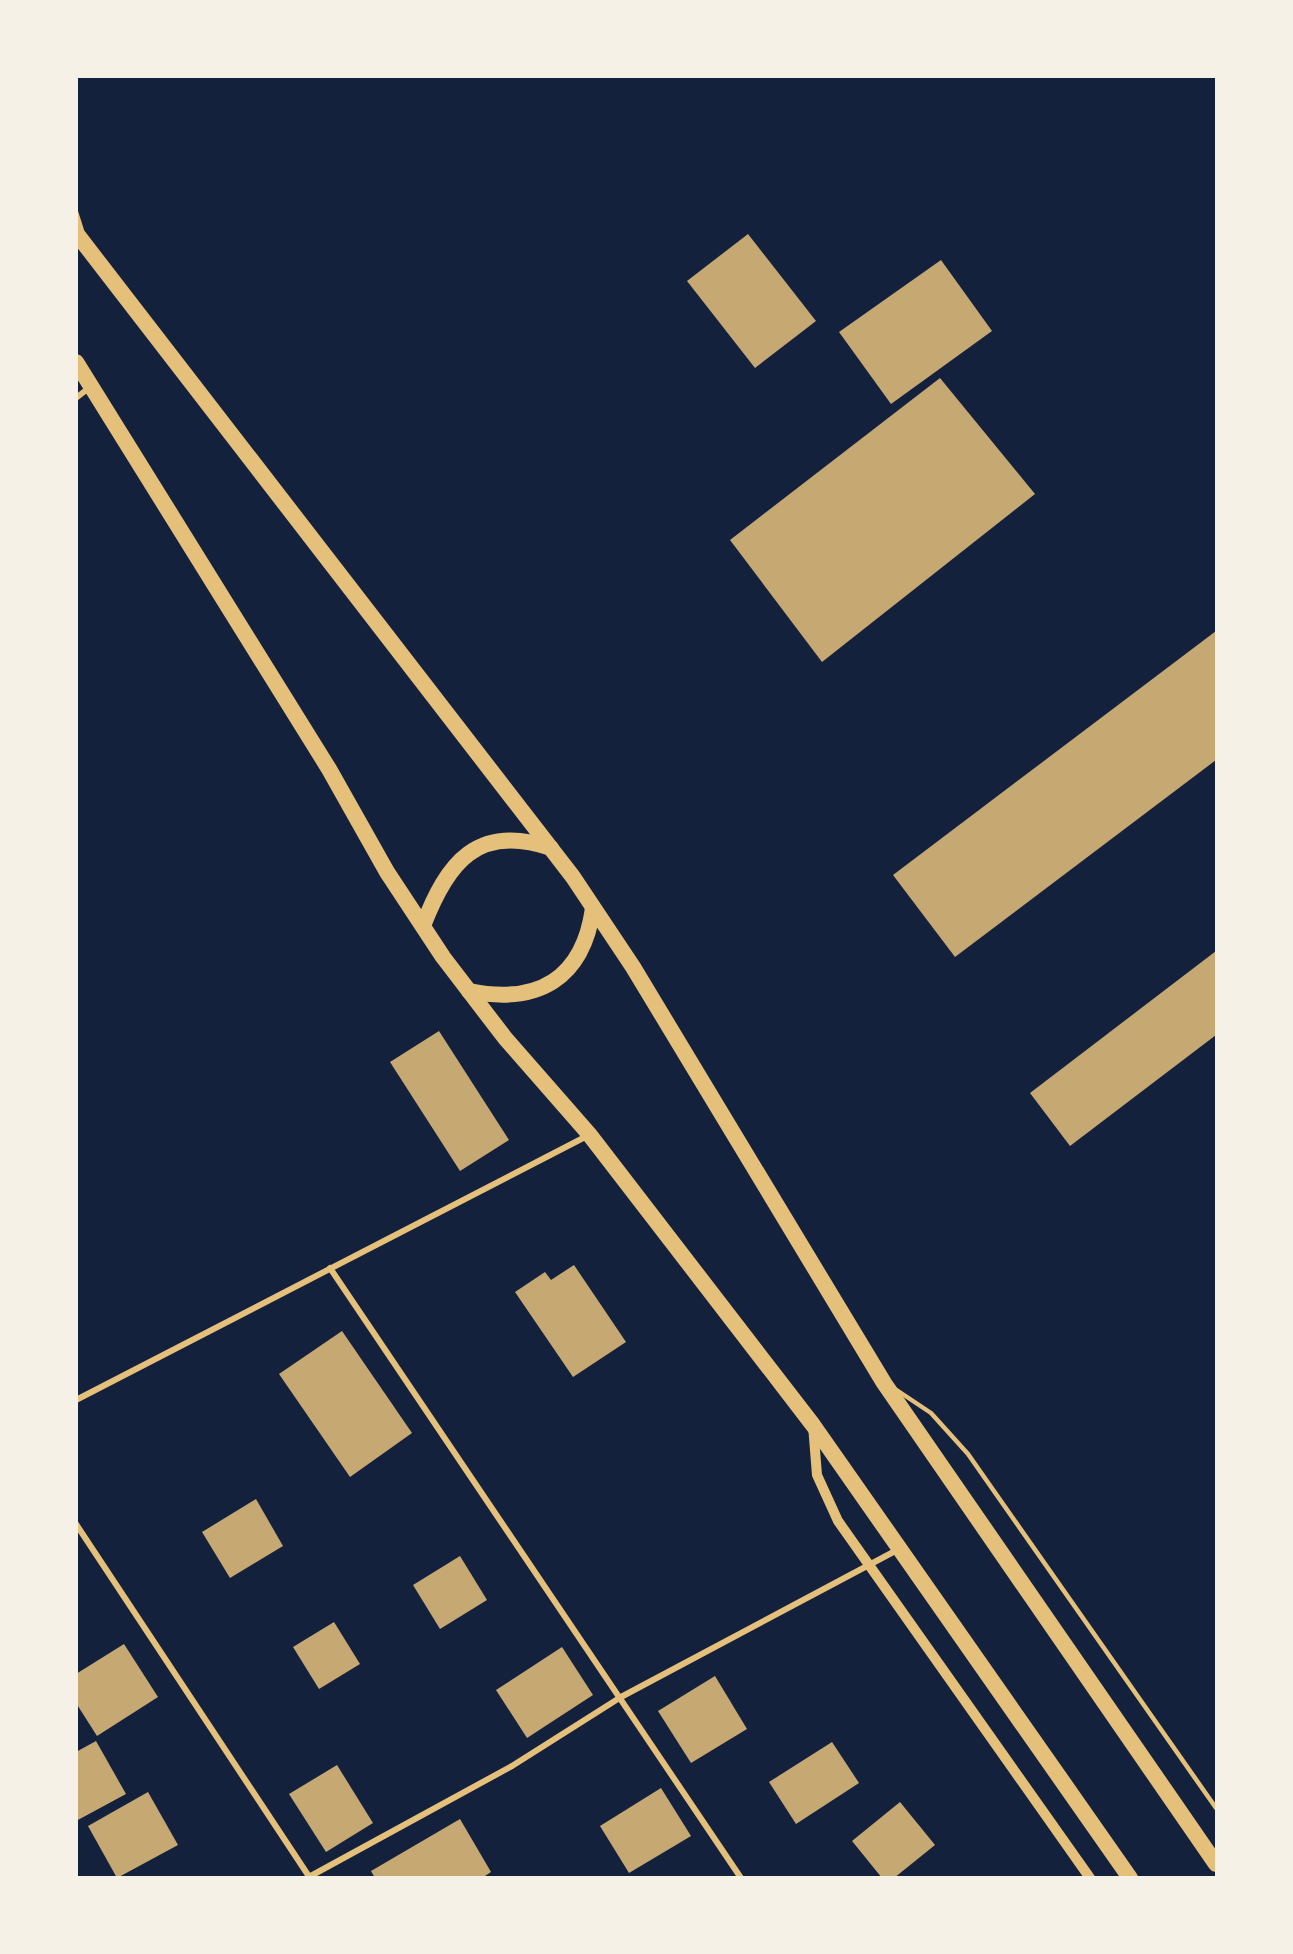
<svg xmlns="http://www.w3.org/2000/svg" width="1293" height="1954" viewBox="0 0 1293 1954" font-family="'Fira Sans',sans-serif">
<rect width="100%" height="100%" fill="#14213d"/>
<!-- building -->
<g fill="#c6a872">
<path d="M748,234L816,321L755,368L687,281Z"/>
<path d="M941,260L992,331L891,404L839,332Z"/>
<path d="M940,378L1035,494L822,662L730,540Z"/>
<path d="M1216,631V760L955,957L893,875Z"/>
<path d="M1216,951V1035L1070,1146L1030,1093Z"/>
<path d="M439,1031L509,1140L460,1171L390,1062Z"/>
<path d="M574,1265L626,1342L573,1377L515,1292L545,1272L551,1280Z"/>
<path d="M342,1331L412,1433L350,1477L279,1374Z"/>
<path d="M256,1499L283,1546L230,1578L202,1532Z"/>
<path d="M460,1556L487,1600L440,1629L413,1585Z"/>
<path d="M334,1622L360,1664L319,1689L293,1647Z"/>
<path d="M124,1644L158,1697L97,1736L76,1703V1674Z"/>
<path d="M562,1647L593,1695L527,1738L496,1690Z"/>
<path d="M715,1676L747,1729L691,1763L658,1711Z"/>
<path d="M96,1741L126,1794L76,1821V1752Z"/>
<path d="M832,1742L859,1783L796,1824L769,1782Z"/>
<path d="M337,1765L373,1823L326,1852L289,1794Z"/>
<path d="M661,1788L691,1836L629,1873L600,1826Z"/>
<path d="M148,1792L178,1845L117,1878L88,1826Z"/>
<path d="M900,1802L935,1845L894,1878H882L852,1841Z"/>
<path d="M460,1819L491,1872L482,1878H375L371,1871Z"/>
</g>
<g fill="none" stroke-linecap="round" stroke-linejoin="round">
<!-- service -->
<g stroke="#e5c07b" stroke-width="4.5">
<path d="M76,212L82,231"/>
<path d="M895,1389L931,1413L968,1454L1216,1808"/>
</g>
<!-- minor -->
<g stroke="#e5c07b" stroke-width="6">
<path d="M76,398L90,387"/>
<path d="M330,1268L741,1878"/>
<path d="M76,1400L589,1135"/>
<path d="M76,1524L310,1878"/>
<path d="M307,1878L512,1766L621,1697L899,1549"/>
</g>
<!-- tertiary -->
<path stroke="#e5c07b" stroke-width="10" d="M813,1425L817,1475L838,1521L1090,1878"/>
<!-- trunk -->
<g stroke="#e5c07b" stroke-width="16">
<path d="M76,233L573,877L633,967L884,1383L1216,1864"/>
<path d="M76,362L329,769L387,872L443,957L505,1038L589,1134L813,1425L1130,1878"/>
<path d="M423,926C447,863 477,823 551,848"/>
<path d="M469,991C538,1005 583,979 593,908"/>
</g>
</g>
<!-- border -->
<rect width="1293" height="1954" fill="none" stroke="#f6f1e7" stroke-width="156"/>
</svg>
